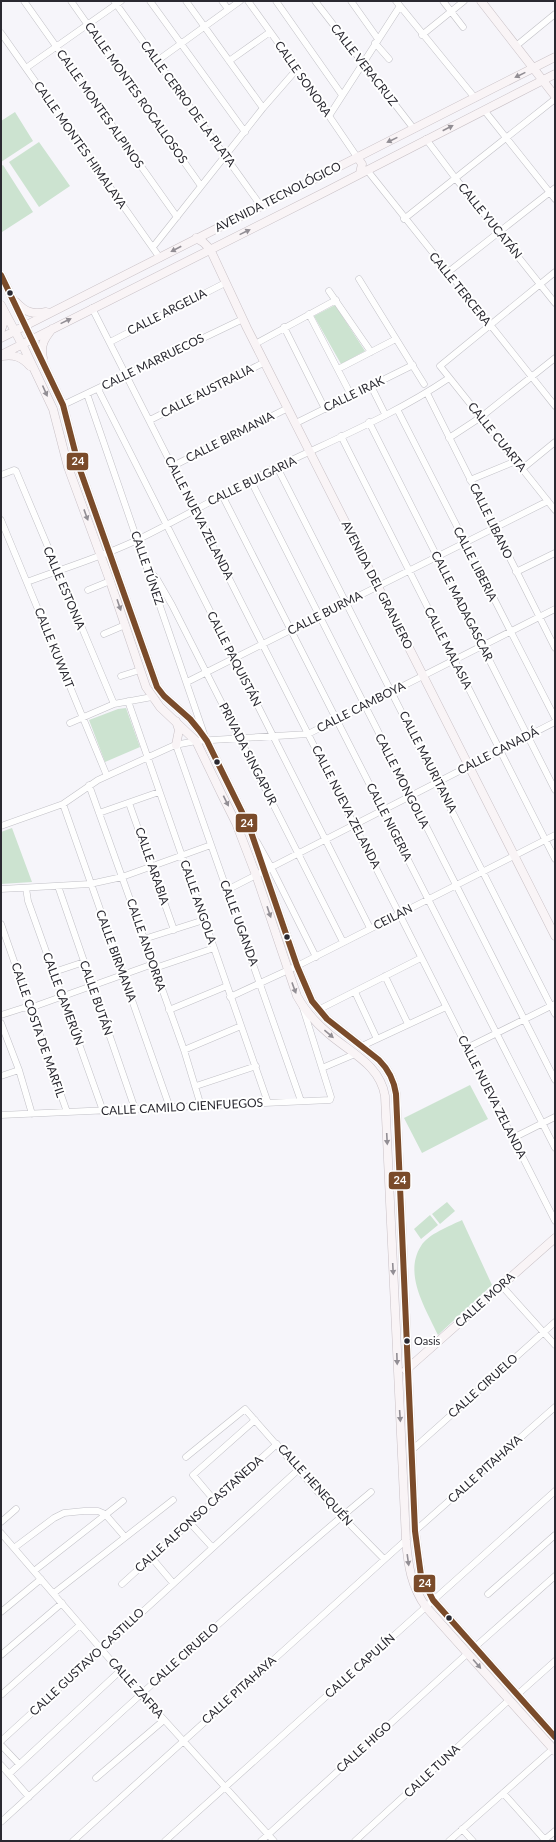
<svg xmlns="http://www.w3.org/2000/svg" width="556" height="1842" viewBox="0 0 556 1842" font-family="Lato,sans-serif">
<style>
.green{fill:#cce3d0}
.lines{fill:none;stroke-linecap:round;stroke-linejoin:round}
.minor-casing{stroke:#c1c0c6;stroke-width:7}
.major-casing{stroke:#c9c1c6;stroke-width:9}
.minor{stroke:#fefefe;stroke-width:6}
.major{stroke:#f9f4f6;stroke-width:8}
.bus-1-casing{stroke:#fff;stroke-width:9}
.bus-1{stroke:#7a4b2a;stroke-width:6}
.oneway{fill:#928e94}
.bus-dot{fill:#2a2931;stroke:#fff;stroke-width:1.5}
.labels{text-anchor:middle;stroke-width:4;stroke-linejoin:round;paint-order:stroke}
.bus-label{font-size:11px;fill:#2a2931;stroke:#fff;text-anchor:start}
.street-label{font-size:12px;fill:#2a2931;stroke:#fff}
.line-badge{stroke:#fff;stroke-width:1.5}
.badge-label{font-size:11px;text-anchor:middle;font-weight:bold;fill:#fff}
</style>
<rect width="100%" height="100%" fill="#f6f5fa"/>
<!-- green -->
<path class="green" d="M15 112 33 141 1 162V121Z
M39 142 70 186 39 207 9 162Z
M3 165 33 212 2 232 1 166Z
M335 305 365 351 341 364 314 316Z
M126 708 140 747 105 762 89 720 118 709Z
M12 828 32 882 1 884V832Z
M470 1085 488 1119 422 1153 404 1118Z
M447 1202 455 1211 440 1224 432 1214Z
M430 1215 438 1225 421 1239 414 1229Z
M462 1220 492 1285 438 1335C426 1309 403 1274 421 1246 428 1234 450 1226 462 1220Z"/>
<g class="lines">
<defs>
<path id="minor" d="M24 1 177 217
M71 1 201 186
M114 1 261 206
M150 1 245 132
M186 1 263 108
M222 1 228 9
M248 1 297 69 357 157
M276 1 342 95
M315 1 414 129
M351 1 378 39
M396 1 475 98
M443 1 463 27
M1 33 160 258
M422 35 464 1
M375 43 389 59
M516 46 555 14
M157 61 240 1
M229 61 270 32
M26 68 121 1
M484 110 555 199
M329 116 400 6
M426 139 456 179 555 303
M367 170 555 406
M404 219 555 99
M153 247 263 108 297 69
M555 272 440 366 555 510
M447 273 555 188
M359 279 424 384
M329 291 371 352
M92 308 555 1221
M309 314 351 395
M284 327 325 409
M110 342 225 283
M255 344 336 300
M338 369 396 339
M371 386 385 414
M98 389 370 928
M427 393 555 648
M87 394 204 734
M63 405 243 319
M397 409 555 718
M150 420 265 362
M369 422 555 790
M296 423 413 365
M341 436 555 859
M449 438 481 417 555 358
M173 466 288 408
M277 467 555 1014
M522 469 555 442
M1 475 14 470 16 471 114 704
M470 480 516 461
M251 481 555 1080
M222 495 555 1148
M1 520 107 776
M148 569 157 579 172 605 343 942
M516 572 555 553
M27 582C64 568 102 557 137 540 184 517 230 490 277 467 335 439 396 414 449 378
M88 590 110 581
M104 634 125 625
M121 676 140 670
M187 682 548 501
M128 701 268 1103
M70 723 114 704 152 697
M176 745 301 1101
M89 785 184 1050 201 1106
M129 803 174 930
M63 804 170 1108
M99 813 159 792
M1 826 63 804 98 780 175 745 196 741 308 734 555 609
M257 842 271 867 316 957
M58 886 135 1109
M26 888 28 901 103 1111
M1 889 90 884 122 877 211 845
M227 890 555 722
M1 924 67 1112
M144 939 204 920
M155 968 214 948
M54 972 84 962
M385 976 408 1024
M355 992 377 1039
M230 997 297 966 555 835
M169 1010 227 986
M318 1010 421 958
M1 1015 23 1008H30L153 964
M1 1023 19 1070 32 1114
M362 1046 446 1007
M467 1048 555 1004
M184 1050 241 1026
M322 1068 355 1054
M1 1076 19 1070
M196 1086 256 1066
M1 1115 330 1100 331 1097 303 1008
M513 1138 555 1117
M501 1285 555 1345
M412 1450 555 1322
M186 1457 245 1409 317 1491 384 1559
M214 1500 193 1475 255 1420
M1 1522 16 1509
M190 1523 212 1547
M415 1531 555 1407
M1 1533 120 1671 274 1841
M14 1548 54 1518 64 1513 84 1511H98L105 1514 125 1537
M151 1557 173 1583
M34 1571 123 1501
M122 1584 277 1444
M54 1593 173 1500
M488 1594 555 1535
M1 1612 41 1579
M475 1647 555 1576
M1 1655 62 1603
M1 1695 80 1625
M517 1695 555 1661
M1 1741 299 1469
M1 1745 19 1764
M1 1765 29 1797
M9 1774 120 1671
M96 1778 164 1720
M503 1793 546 1841
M1 1822C123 1711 244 1598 371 1492
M462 1829 473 1841
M73 1841 406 1540
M165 1841 555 1491
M261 1841 468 1653
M355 1841 509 1700
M449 1841 555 1747
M543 1841 555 1831"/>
<path id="major" d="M481 1 555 96
M357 157 362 164 360 173
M196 238 203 242 210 249 247 328 555 936
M1 275 63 405 79 467 157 687 164 696 190 719 199 730 207 741 241 810 251 832 297 966 312 1001 327 1019 379 1060C389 1070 394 1080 396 1094L415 1531 421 1576 433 1600 555 1737
M16 302C25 312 33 315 46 312
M1 305 25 350 53 409 68 467 110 581 146 687 160 707 196 741 222 795 236 823 256 875 297 996C305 1011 316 1023 329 1034 351 1053 380 1065 385 1096L406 1540C408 1565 411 1586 426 1607L555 1751
M1 316 3 324 1 330
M1 338 555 57
M1 355 327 191 555 74
M2 356C14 354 22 357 30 366
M43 358C40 346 44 339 52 329
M176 721 179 730 176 745
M406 1370 555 1238"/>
</defs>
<!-- minor casing -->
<use href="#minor" class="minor-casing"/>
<!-- major casing -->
<use href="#major" class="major-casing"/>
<!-- minor -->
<use href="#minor" class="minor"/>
<!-- major -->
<use href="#major" class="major"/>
<defs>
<path id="bus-1" d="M1 275 63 405 79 467 157 687 164 696 190 719 199 730 207 741 241 810 251 832 297 966 312 1001 327 1019 379 1060C389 1070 394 1080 396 1094L415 1531 421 1576 433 1600 555 1737"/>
</defs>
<!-- bus-1 casing -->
<use href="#bus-1" class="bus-1-casing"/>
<!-- bus-1 -->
<use href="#bus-1" class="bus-1"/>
</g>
<!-- one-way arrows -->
<defs><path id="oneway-solid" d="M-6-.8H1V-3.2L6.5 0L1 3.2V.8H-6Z"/></defs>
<g class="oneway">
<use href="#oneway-solid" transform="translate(520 75) rotate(154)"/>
<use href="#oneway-solid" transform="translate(448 128) rotate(-27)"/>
<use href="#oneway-solid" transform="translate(392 140) rotate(154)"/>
<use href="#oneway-solid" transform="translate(245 232) rotate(-26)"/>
<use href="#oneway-solid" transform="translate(176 249) rotate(152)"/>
<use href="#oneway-solid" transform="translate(66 321) rotate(-26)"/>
<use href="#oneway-solid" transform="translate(45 391) rotate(66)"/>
<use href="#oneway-solid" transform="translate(86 515) rotate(70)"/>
<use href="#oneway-solid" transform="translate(119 605) rotate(71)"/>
<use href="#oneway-solid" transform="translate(226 801) rotate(64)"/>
<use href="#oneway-solid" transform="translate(269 912) rotate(71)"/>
<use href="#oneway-solid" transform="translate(294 988) rotate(70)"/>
<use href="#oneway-solid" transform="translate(329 1034) rotate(40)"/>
<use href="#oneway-solid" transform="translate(387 1139) rotate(87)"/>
<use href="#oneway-solid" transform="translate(393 1269) rotate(87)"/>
<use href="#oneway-solid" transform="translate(397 1359) rotate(88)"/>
<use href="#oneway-solid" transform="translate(400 1416) rotate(86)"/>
<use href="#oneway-solid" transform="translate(408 1560) rotate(82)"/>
<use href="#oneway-solid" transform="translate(477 1664) rotate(49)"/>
</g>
<!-- markers -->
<g class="bus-dot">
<circle cx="10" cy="293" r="3.5"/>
<circle cx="217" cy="762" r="3.5"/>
<circle cx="287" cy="937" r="3.5"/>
<circle cx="407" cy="1341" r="3.5"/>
<circle cx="449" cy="1618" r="3.5"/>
</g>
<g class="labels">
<!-- bus labels -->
<g class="bus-label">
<text x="414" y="1345">Oasis</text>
</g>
<!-- street labels -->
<g class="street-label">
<text transform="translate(364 65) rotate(52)" y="4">CALLE VERACRUZ</text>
<text transform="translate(303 79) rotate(55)" y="4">CALLE SONORA</text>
<text transform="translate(136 93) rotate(55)" y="4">CALLE MONTES ROCALLOSOS</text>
<text transform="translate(188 104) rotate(54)" y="4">CALLE CERRO DE LA PLATA</text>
<text transform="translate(100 109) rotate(55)" y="4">CALLE MONTES ALPINOS</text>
<text transform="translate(80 145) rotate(55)" y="4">CALLE MONTES HIMALAYA</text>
<text transform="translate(278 197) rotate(-27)" y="4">AVENIDA TECNOLÓGICO</text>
<text transform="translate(490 221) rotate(51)" y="4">CALLE YUCATÁN</text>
<text transform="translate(460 289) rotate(51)" y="4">CALLE TERCERA</text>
<text transform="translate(167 312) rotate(-27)" y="4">CALLE ARGELIA</text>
<text transform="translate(153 362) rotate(-26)" y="4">CALLE MARRUECOS</text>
<text transform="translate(207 391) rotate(-27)" y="4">CALLE AUSTRALIA</text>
<text transform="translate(354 394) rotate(-26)" y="4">CALLE IRAK</text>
<text transform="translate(230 437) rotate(-27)" y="4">CALLE BIRMANIA</text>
<text transform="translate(497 437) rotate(51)" y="4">CALLE CUARTA</text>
<text transform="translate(252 481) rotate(-26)" y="4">CALLE BULGARIA</text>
<text transform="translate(199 518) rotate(63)" y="4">CALLE NUEVA ZELANDA</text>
<text transform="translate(491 521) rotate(64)" y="4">CALLE LIBANO</text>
<text transform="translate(475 564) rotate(63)" y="4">CALLE LIBERIA</text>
<text transform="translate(147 568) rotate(71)" y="4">CALLE TÚNEZ</text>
<text transform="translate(377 585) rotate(63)" y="4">AVENIDA DEL GRANJERO</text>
<text transform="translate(64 588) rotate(67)" y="4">CALLE ESTONIA</text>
<text transform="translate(462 606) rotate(63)" y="4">CALLE MADAGASCAR</text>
<text transform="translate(325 613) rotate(-27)" y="4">CALLE BURMA</text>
<text transform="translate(54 648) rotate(68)" y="4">CALLE KUWAIT</text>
<text transform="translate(448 648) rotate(63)" y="4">CALLE MALASIA</text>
<text transform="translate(234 659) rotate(63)" y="4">CALLE PAQUISTÁN</text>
<text transform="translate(361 707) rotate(-27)" y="4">CALLE CAMBOYA</text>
<text transform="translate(498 751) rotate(-27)" y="4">CALLE CANADÁ</text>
<text transform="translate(248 754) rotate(63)" y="4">PRIVADA SINGAPUR</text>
<text transform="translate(428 762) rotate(63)" y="4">CALLE MAURITANIA</text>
<text transform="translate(402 781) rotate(63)" y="4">CALLE MONGOLIA</text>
<text transform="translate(346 807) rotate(63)" y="4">CALLE NUEVA ZELANDA</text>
<text transform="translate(389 822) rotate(63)" y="4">CALLE NIGERIA</text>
<text transform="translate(152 866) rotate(71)" y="4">CALLE ARABIA</text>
<text transform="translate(198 902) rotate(71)" y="4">CALLE ANGOLA</text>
<text transform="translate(393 917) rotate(-27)" y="4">CEILAN</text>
<text transform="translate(239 923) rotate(70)" y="4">CALLE UGANDA</text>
<text transform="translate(146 945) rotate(71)" y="4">CALLE ANDORRA</text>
<text transform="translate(116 956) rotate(70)" y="4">CALLE BIRMANIA</text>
<text transform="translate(96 998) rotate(71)" y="4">CALLE BUTÁN</text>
<text transform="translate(63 999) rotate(70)" y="4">CALLE CAMERÚN</text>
<text transform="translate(38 1030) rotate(71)" y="4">CALLE COSTA DE MARFIL</text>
<text transform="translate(492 1097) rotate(63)" y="4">CALLE NUEVA ZELANDA</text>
<text transform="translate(182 1107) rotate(-3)" y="4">CALLE CAMILO CIENFUEGOS</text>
<text transform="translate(485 1300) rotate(-42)" y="4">CALLE MORA</text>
<text transform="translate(483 1386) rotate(-42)" y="4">CALLE CIRUELO</text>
<text transform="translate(485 1469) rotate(-42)" y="4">CALLE PITAHAYA</text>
<text transform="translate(315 1485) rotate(48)" y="4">CALLE HENEQUÉN</text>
<text transform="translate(199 1514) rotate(-42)" y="4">CALLE ALFONSO CASTAÑEDA</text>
<text transform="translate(184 1655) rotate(-42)" y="4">CALLE CIRUELO</text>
<text transform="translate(87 1662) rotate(-43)" y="4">CALLE GUSTAVO CASTILLO</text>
<text transform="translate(360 1666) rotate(-42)" y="4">CALLE CAPULÍN</text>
<text transform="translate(136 1688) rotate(48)" y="4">CALLE ZAFRA</text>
<text transform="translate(239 1690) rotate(-42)" y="4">CALLE PITAHAYA</text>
<text transform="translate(364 1747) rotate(-42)" y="4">CALLE HIGO</text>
<text transform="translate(432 1771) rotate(-43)" y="4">CALLE TUNA</text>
</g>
</g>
<g class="line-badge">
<rect x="66" y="452" width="23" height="19" rx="4" fill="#7a4b2a"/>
<rect x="235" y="813" width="23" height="20" rx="4" fill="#7a4b2a"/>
<rect x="388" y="1171" width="23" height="19" rx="4" fill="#7a4b2a"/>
<rect x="413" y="1574" width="23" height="19" rx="4" fill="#7a4b2a"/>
</g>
<g class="badge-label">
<text x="78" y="465">24</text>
<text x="247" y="827">24</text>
<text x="400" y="1184">24</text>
<text x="425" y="1587">24</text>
</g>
<!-- border -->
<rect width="556" height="1842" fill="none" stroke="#2a2931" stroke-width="4"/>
</svg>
